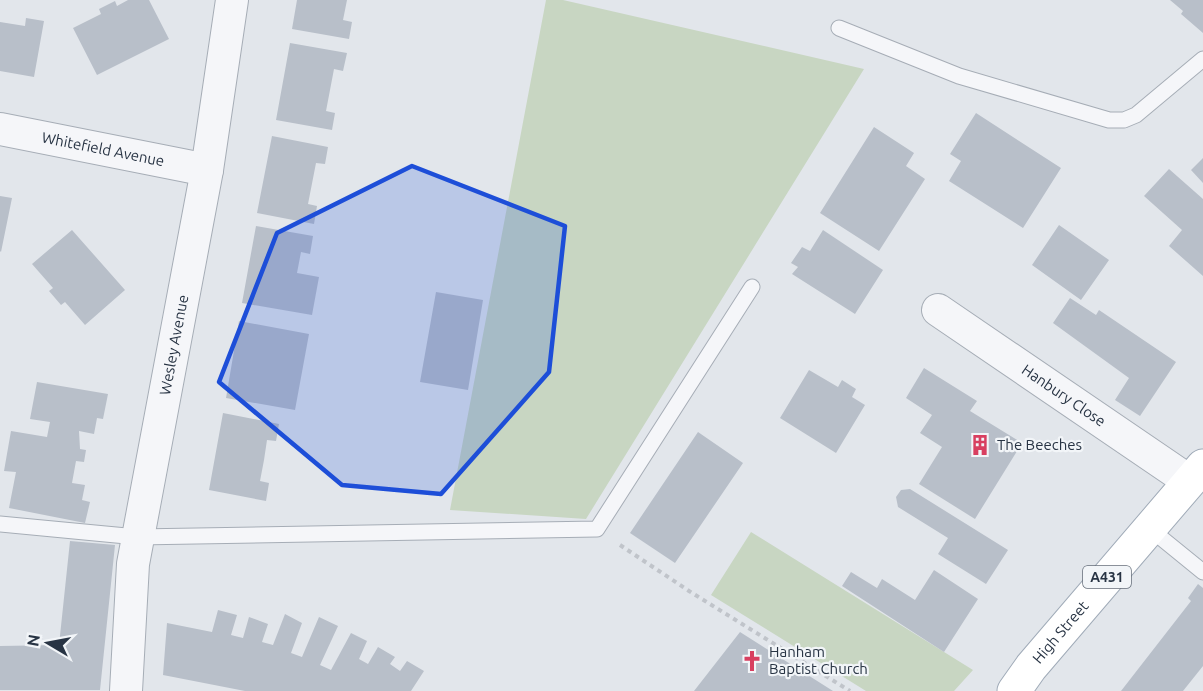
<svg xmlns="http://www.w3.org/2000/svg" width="1203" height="691" viewBox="0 0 1203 691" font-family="Ubuntu,sans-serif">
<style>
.green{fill:#c8d6c2}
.building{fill:#b8bfc9}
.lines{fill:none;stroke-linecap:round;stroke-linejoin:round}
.lane-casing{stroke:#a6adb6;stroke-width:17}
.street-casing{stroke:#a6adb6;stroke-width:34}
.primary-casing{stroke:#a0abb8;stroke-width:35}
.path{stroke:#c0c4ca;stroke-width:4;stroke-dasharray:4.5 4.5;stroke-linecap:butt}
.lane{stroke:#f5f6f9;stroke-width:15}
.street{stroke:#f5f6f9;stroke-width:32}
.primary{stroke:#fff;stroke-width:33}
.marked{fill:#1d4ed8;fill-opacity:0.2;stroke:#1d4ed8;stroke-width:4.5;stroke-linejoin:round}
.labels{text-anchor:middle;stroke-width:4.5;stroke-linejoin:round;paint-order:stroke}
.shield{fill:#f2f5f8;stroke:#656e7a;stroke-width:1.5}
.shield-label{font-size:14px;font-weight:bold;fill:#283444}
.street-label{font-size:15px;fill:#283444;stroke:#f2f5f8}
.poi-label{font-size:15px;fill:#283444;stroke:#f2f5f8;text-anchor:start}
</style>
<rect width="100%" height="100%" fill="#e2e6eb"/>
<!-- green -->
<path class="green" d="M546 0H563L864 69 586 519 450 510Z
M751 532 973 670 954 691H866L711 595Z"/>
<!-- building -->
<path class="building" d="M128 0H149L169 39 97 75 73 28 101 14 99 9 115 1 117 6Z
M297 0H347L343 20 352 22 349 39 292 29Z
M1170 0H1203V33L1181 14 1183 11Z
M26 18 44 21 34 77 0 71V22L25 26Z
M290 43 347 53 343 71 334 69 326 111 335 113 332 130 276 120Z
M976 113 1061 168 1023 228 949 181 961 161 950 154Z
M874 127 914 153 906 166 925 179 879 251 820 213Z
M272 136 328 147 325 164 316 163 308 204 317 206 314 224 257 213Z
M1203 158V183L1191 170Z
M1169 169 1203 199V276L1169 246 1182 230 1144 196Z
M0 196 12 198 1 252 0 251Z
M1059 225 1109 260 1081 300 1032 265Z
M256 226 313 236 310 254 301 252 297 273 319 277 312 315 242 303Z
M72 230 125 290 85 325 65 302 61 305 49 291 53 288 32 264Z
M823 230 883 270 855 314 792 274 798 267 791 263 802 247 810 251Z
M436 292 483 300 468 390 420 382Z
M1070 298 1096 315 1099 310 1176 362 1140 416 1115 400 1129 378 1053 323Z
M239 321 309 334 295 410 226 398Z
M924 368 977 401 970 411 1022 443 975 519 919 484 942 447 920 433 932 415 906 398Z
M809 370 838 387 842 380 856 389 852 397 865 405 836 453 780 418Z
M37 382 108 394 103 419 97 418 94 434 79 431 80 449 86 450 84 462 76 461 72 483 85 485 82 500 90 502 85 523 9 508 16 472 4 471 11 431 47 437 50 422 30 419Z
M223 413 279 424 276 441 267 440 264 460 260 481 269 483 266 501 209 490Z
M698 432 743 463 675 563 630 533Z
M910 489 1008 550 986 584 938 554 948 538 898 507 896 497 901 490Z
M70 541 115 545 100 690H0V646L59 645Z
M934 570 978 599 944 652 842 586 851 572 877 588 882 579 915 600Z
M1198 584 1203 588V666L1183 691H1121L1191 601 1188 598Z
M218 610 237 615 231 635 243 638 249 617 268 624 262 642 273 645 285 614 302 623 291 653 302 657 319 617 338 626 320 665 331 670 351 633 367 641 359 659 368 664 378 647 395 657 390 664 400 671 407 661 424 671 411 691H245L163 675 167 623 212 632Z
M740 632 833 691H694Z"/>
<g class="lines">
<defs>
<path id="lane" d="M839 28 959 76 1109 120H1124L1136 115 1203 59
M0 524 137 537 597 529 752 287
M1149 528 1203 572"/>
<g id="street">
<path id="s1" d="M0 129 207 170"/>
<path id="s2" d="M938 310 1189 481"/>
<path id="s3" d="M126 691 133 564 207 170 232 0"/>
</g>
<g id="primary">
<path id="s4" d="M1014 691 1031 667 1203 466"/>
</g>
</defs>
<!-- lane casing -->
<use href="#lane" class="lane-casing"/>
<!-- street casing -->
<use href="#street" class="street-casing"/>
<!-- primary casing -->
<use href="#primary" class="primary-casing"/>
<!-- path -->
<path class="path" d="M620 545 689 591 850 691"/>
<!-- lane -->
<use href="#lane" class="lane"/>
<!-- street -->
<use href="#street" class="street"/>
<!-- primary -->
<use href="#primary" class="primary"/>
</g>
<!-- marked area -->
<path class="marked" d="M412 166 565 226 549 372 441 494 342 485 219 382 277 233Z"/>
<!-- icons -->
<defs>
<symbol id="building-bare" viewBox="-9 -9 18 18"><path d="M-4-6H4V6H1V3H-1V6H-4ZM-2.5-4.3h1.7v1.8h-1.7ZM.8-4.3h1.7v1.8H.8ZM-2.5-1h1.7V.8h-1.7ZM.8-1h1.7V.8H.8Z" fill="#d83f60" stroke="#f2f5f8" stroke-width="2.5" paint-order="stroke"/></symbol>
<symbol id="church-bare" viewBox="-9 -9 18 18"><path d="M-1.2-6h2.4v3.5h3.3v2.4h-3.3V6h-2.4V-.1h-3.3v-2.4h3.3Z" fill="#d83f60" stroke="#f2f5f8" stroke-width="2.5" paint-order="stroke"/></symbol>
</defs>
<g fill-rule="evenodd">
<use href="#building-bare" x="965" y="430" width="30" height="30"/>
<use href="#church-bare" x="737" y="646" width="30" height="30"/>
</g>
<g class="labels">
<!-- shield labels -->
<rect class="shield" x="1083" y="566" width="48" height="22" rx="4.5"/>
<g class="shield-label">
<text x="1107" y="582">A431</text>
</g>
<!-- street labels -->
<g class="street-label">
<text dy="5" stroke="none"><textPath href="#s1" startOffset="105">Whitefield Avenue</textPath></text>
<text dy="5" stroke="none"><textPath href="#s3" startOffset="350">Wesley Avenue</textPath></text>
<text dy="5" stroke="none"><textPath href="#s2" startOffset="152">Hanbury Close</textPath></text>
<text dy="5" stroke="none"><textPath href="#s4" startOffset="75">High Street</textPath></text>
</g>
<!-- poi labels -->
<g class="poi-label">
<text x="997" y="450">The Beeches</text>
<text x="769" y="657">Hanham<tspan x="769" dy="17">Baptist Church</tspan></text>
</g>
</g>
<!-- north arrow -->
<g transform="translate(48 643) rotate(280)" stroke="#f2f5f8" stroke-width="4.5" paint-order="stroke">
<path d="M0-4.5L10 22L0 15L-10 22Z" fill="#283444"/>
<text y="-9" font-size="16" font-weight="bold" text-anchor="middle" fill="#283444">N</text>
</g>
</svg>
